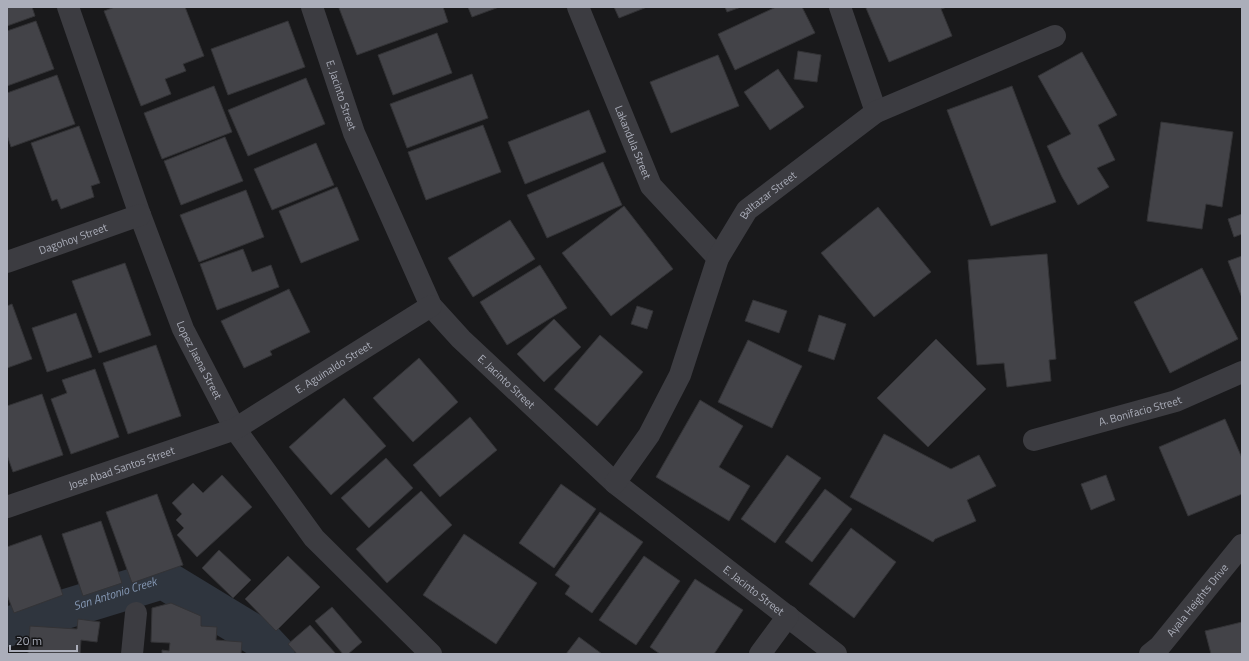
<svg xmlns="http://www.w3.org/2000/svg" width="1249" height="661" viewBox="0 0 1249 661" font-family="'Titillium Web',sans-serif">
<style>
.lines{fill:none;stroke-linecap:round;stroke-linejoin:round}
.river{stroke:#2f353e;stroke-width:40}
.building{fill:#434348;stroke:#333336}
.minor{stroke:#3c3c41;stroke-width:22}
.labels{text-anchor:middle;stroke-width:3.5;stroke-linejoin:round;paint-order:stroke}
.street-label{font-size:11px;fill:#abaeba;stroke:#141416}
.water-label{font-size:12px;font-style:italic;fill:#8497b3;stroke:#141416}
</style>
<rect width="100%" height="100%" fill="#19191b"/>
<g class="lines">
<!-- river -->
<path class="river" id="s1" d="M7 627 163 579 260 638 275 654"/>
</g>
<!-- building -->
<path class="building" d="M7 7H32L35 16 7 26Z
M115 7H185L204 56 183 64 186 71 165 79 171 94 141 106 104 11Z
M342 7H443L448 22 357 55 339 8Z
M468 7H499L472 17Z
M614 7H647L619 18Z
M725 7H741L727 12Z
M776 7H802L815 33 735 70 718 34Z
M868 7H947L941 9 952 36 889 62 866 8Z
M36 21 54 69 7 86V31Z
M288 21 305 67 228 95 211 49Z
M437 33 452 73 393 95 378 55Z
M798 51 821 55 817 82 794 79Z
M1082 52 1117 115 1098 125 1115 160 1097 168 1109 187 1078 205 1062 177 1047 146 1071 134 1038 76Z
M718 55 739 106 671 133 650 82Z
M778 69 804 107 770 130 744 92Z
M472 74 488 118 407 148 390 104Z
M57 75 75 124 11 147 7 135V93Z
M306 78 325 124 248 156 228 110Z
M214 86 232 132 162 159 144 113Z
M1012 86 1056 202 991 226 947 110Z
M589 110 606 152 525 184 508 142Z
M1161 122 1233 132 1222 207 1206 204 1202 229 1147 221Z
M483 125 501 172 426 200 408 152Z
M79 126 100 183 91 186 94 197 61 209 57 199 52 201 31 143Z
M225 137 243 181 181 205 164 161Z
M316 143 334 185 272 210 254 169Z
M603 162 622 205 547 238 527 195Z
M337 187 359 240 301 263 279 211Z
M246 190 264 237 199 262 180 215Z
M624 206 673 269 611 316 562 253Z
M878 207 931 272 874 317 821 253Z
M1242 214V234L1234 237 1228 219Z
M510 220 535 259 473 297 448 258Z
M243 249 252 272 271 265 279 287 217 310 200 264Z
M1047 254 1056 359 1049 360 1051 381 1007 387 1004 363 977 365 968 260Z
M1242 256V298L1228 261Z
M125 263 151 335 99 353 72 281Z
M540 265 567 308 507 345 480 302Z
M1202 268 1238 339 1170 373 1134 302Z
M289 289 310 332 270 351 272 355 244 368 221 321Z
M753 300 787 311 779 333 745 321Z
M12 304 32 359 7 368V306Z
M637 306 653 311 647 329 631 324Z
M76 313 92 357 47 372 32 328Z
M819 315 846 324 834 360 808 351Z
M554 319 581 347 544 382 517 354Z
M600 335 643 372 597 426 554 389Z
M936 339 986 389 928 447 877 398Z
M748 340 802 366 772 428 718 402Z
M156 345 181 416 128 434 103 363Z
M419 358 458 402 413 442 373 398Z
M95 369 119 437 71 454 51 399 67 393 62 380Z
M42 394 63 455 13 472 7 455V406Z
M344 398 386 446 331 495 289 447Z
M700 400 743 426 719 467 750 486 729 521 656 477Z
M470 417 497 450 440 497 413 465Z
M1225 419 1242 458V494L1188 516 1159 447Z
M884 434 951 469 979 455 996 486 967 500 976 521 935 539 933 542 850 497Z
M787 455 821 478 775 543 741 519Z
M386 458 413 488 369 528 341 498Z
M222 475 252 507 197 557 177 535 184 528 176 520 182 514 172 503 193 483 203 493Z
M1106 475 1115 500 1091 510 1081 484Z
M561 484 596 509 554 568 519 543Z
M825 489 852 509 812 562 785 542Z
M421 491 452 525 387 583 356 549Z
M157 494 183 565 132 583 106 512Z
M600 512 643 542 592 613 565 594 570 586 555 575Z
M101 521 122 583 83 596 62 534Z
M851 528 896 562 854 618 809 584Z
M464 534 537 583 496 644 423 595Z
M41 535 63 595 14 613 7 595V547Z
M219 550 251 580 233 598 202 568Z
M288 556 320 587 276 631 245 599Z
M644 556 680 581 636 645 599 620Z
M695 579 743 610 714 654H660L650 647Z
M171 603 201 616V626L217 627 216 640 242 642 241 654H162V650L169 651 170 643 151 642 152 608Z
M332 607 362 642 348 654H343L315 621Z
M78 619 100 622 97 642 81 640 80 654H28L30 626 77 629Z
M1242 622V654H1211L1205 631Z
M310 625 336 654H297L288 644Z
M579 637 602 654H566Z"/>
<g class="lines">
<!-- minor -->
<g class="minor">
<path id="s2" d="M68 7 140 215 183 329 235 429 314 538 431 654"/>
<path id="s3" d="M312 7 354 133 431 306 461 339 615 483 836 654"/>
<path id="s4" d="M578 7 651 186 718 258"/>
<path d="M840 7 876 112"/>
<path id="s5" d="M7 262 140 215"/>
<path id="s6" d="M1034 440 1176 401 1242 372"/>
<path id="s7" d="M615 483 649 435 680 375 718 258 747 210 876 112 1055 36"/>
<path id="s8" d="M7 507 235 429 431 306"/>
<path d="M132 654 136 613"/>
<path d="M760 654 788 616"/>
<path id="s9" d="M1150 654 1160 646 1242 545"/>
</g>
</g>
<g class="labels">
<!-- street labels -->
<g class="street-label">
<text dy="4" stroke="none"><textPath href="#s3" startOffset="93">E. Jacinto Street</textPath></text>
<text dy="4" stroke="none"><textPath href="#s4" startOffset="146">Lakandula Street</textPath></text>
<text dy="4" stroke="none"><textPath href="#s7" startOffset="331">Baltazar Street</textPath></text>
<text dy="4" stroke="none"><textPath href="#s5" startOffset="70">Dagohoy Street</textPath></text>
<text dy="4" stroke="none"><textPath href="#s2" startOffset="377">Lopez Jaena Street</textPath></text>
<text dy="4" stroke="none"><textPath href="#s8" startOffset="357">E. Aguinaldo Street</textPath></text>
<text dy="4" stroke="none"><textPath href="#s3" startOffset="429">E. Jacinto Street</textPath></text>
<text dy="4" stroke="none"><textPath href="#s6" startOffset="110">A. Bonifacio Street</textPath></text>
<text dy="4" stroke="none"><textPath href="#s8" startOffset="121">Jose Abad Santos Street</textPath></text>
<text dy="4" stroke="none"><textPath href="#s3" startOffset="753">E. Jacinto Street</textPath></text>
<text dy="4" stroke="none"><textPath href="#s9" startOffset="72">Ayala Heights Drive</textPath></text>
</g>
<!-- water labels -->
<g class="water-label">
<text dy="4" stroke="none"><textPath href="#s1" startOffset="113">San Antonio Creek</textPath></text>
</g>
</g>
<!-- border -->
<rect width="1249" height="661" fill="none" stroke="#abaeba" stroke-width="16"/>
<!-- scale -->
<path d="M10 645v6h67v-6" fill="none" stroke="#abaeba" stroke-width="2"/>
<text x="16" y="645" font-size="12" fill="#abaeba" stroke="#141416" stroke-width="3" paint-order="stroke">20 m</text>
</svg>
